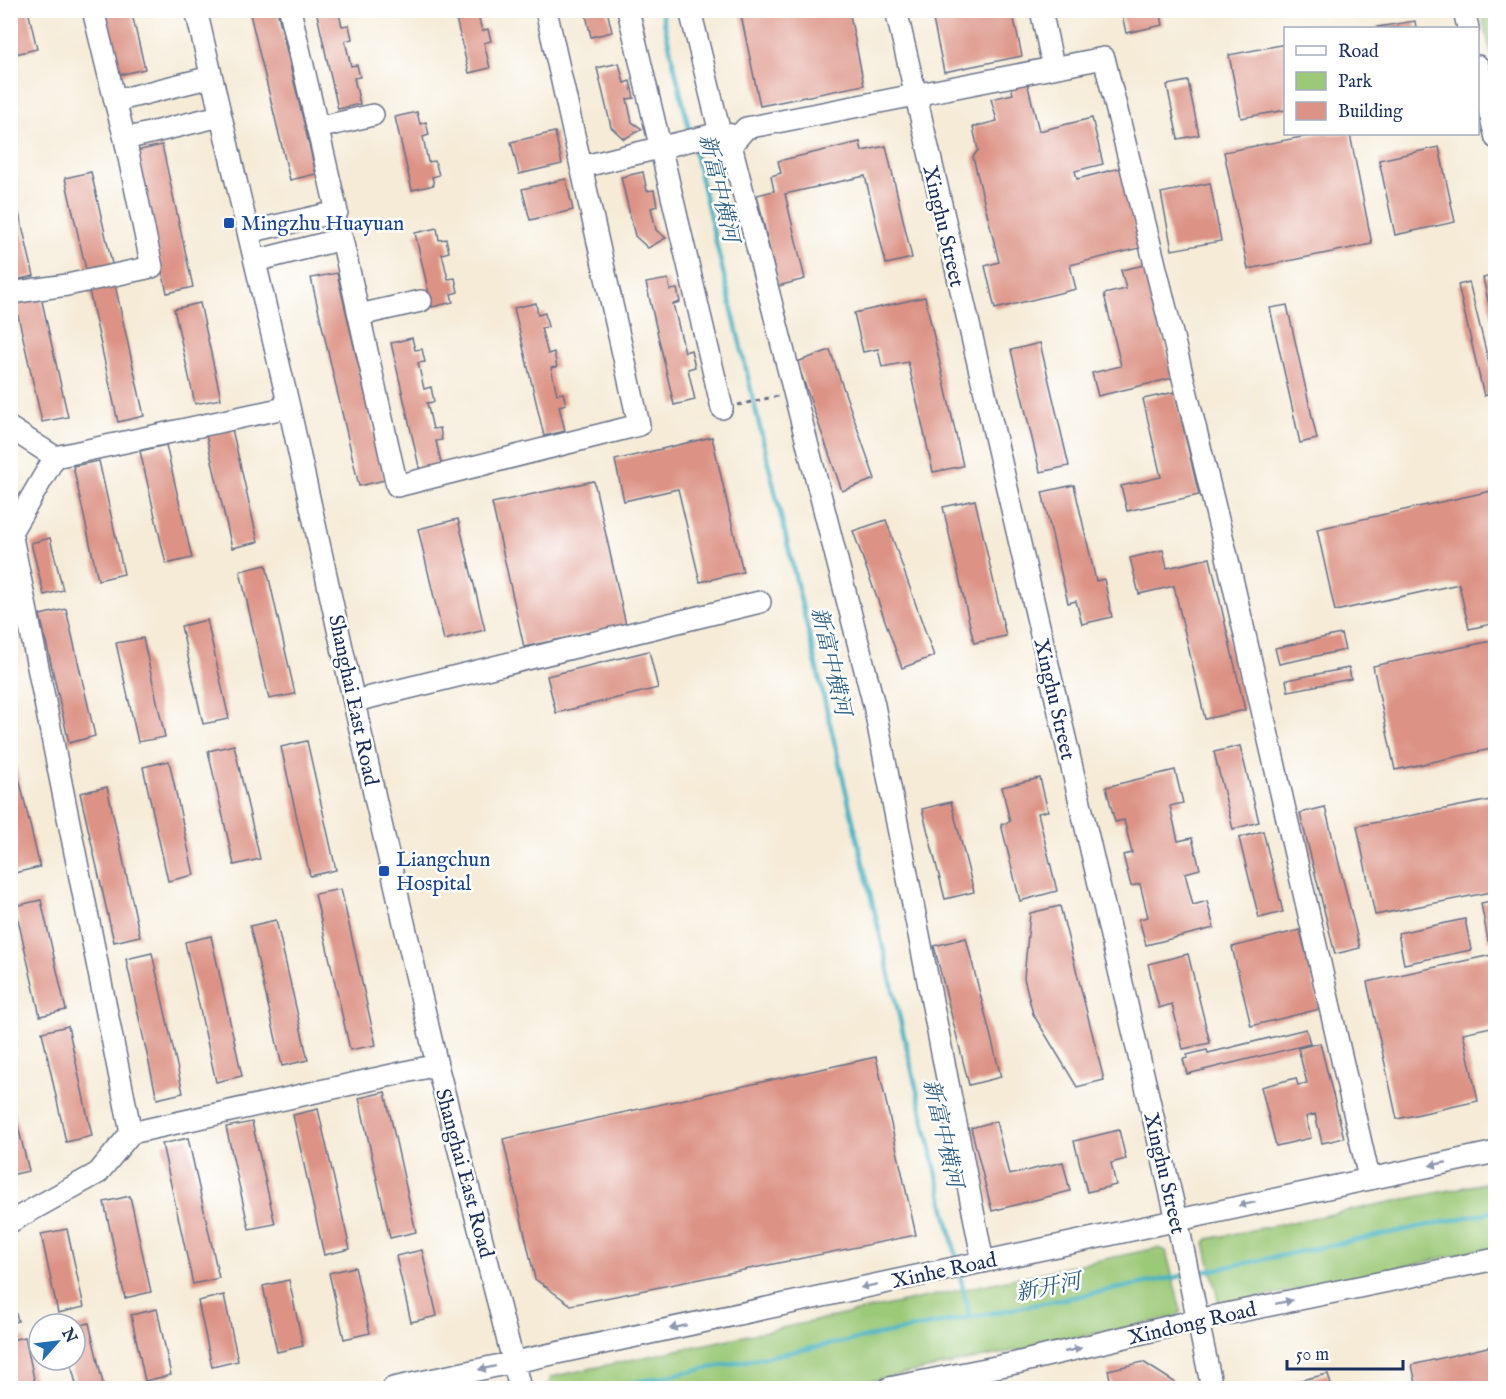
<svg xmlns="http://www.w3.org/2000/svg" width="1506" height="1399" viewBox="0 0 1506 1399" font-family="'IM FELL English','Noto Serif SC',serif">
<style>
.green{fill:#9cc978;stroke:#5c7c6b;stroke-width:1.5}
.lines{fill:none;stroke-linecap:round;stroke-linejoin:round}
.stream{stroke:#46b3c3;stroke-width:4.5}
.building{fill:#dc9284}
.minor-casing{stroke:#677188;stroke-width:24}
.path{stroke:#677188;stroke-width:3;stroke-dasharray:4.5 4.5;stroke-linecap:butt}
.minor{stroke:#fff;stroke-width:21}
.oneway{fill:#8d97ae}
.transit-dot{fill:#1a4fb4;stroke:#fff;stroke-width:2}
.labels{text-anchor:middle;stroke-width:5;stroke-linejoin:round;paint-order:stroke}
.transit-label{font-size:21px;fill:#164399;stroke:#fff;text-anchor:start}
.street-label{font-size:21px;fill:#1b2f5e;stroke:#fff}
.water-label{font-size:22px;font-style:italic;fill:#2a5d81;stroke:#fff}
</style>
<rect width="100%" height="100%" fill="#fff"/>
<filter id="ink" filterUnits="userSpaceOnUse"><feTurbulence type="fractalNoise" baseFrequency=".0167" numOctaves="2"/><feDisplacementMap in="SourceGraphic" scale="12" xChannelSelector="R" yChannelSelector="G"/><feConvolveMatrix kernelMatrix="1 2 1 2 8 2 1 2 1" color-interpolation-filters="sRGB"/></filter>
<filter id="wash" filterUnits="userSpaceOnUse"><feTurbulence type="fractalNoise" baseFrequency=".008" numOctaves="4" result="noise"/><feDisplacementMap in="SourceGraphic" scale="24" xChannelSelector="R" yChannelSelector="G"/><feGaussianBlur stdDeviation="1.35" result="paint"/><feColorMatrix in="noise" values="0 0 0 0 0 0 0 0 0 0 0 0 0 0 0 0 0 1.4 0 .05"/><feComposite in="paint" operator="in"/></filter>
<g filter="url(#wash)">
<rect width="100%" height="100%" fill="#f5ebd7"/>
<!-- green -->
<path class="green" d="M1481 11H1495V71Z
M1495 1181V1247L1222 1306 1219 1303 1205 1243 1208 1239Z
M1157 1248 1166 1251 1181 1311 1177 1317 836 1388 548 1386 551 1377Z"/>
<g class="lines">
<!-- stream -->
<path class="stream" d="M661 10 690 133
M693 145 957 1260
M959 1271 970 1318
M1193 1274 1496 1211
M606 1388 1182 1276"/>
</g>
<g id="blocks">
<!-- building -->
<path class="building" d="M10 10H28L37 49 11 55Z
M104 10H131L145 69 119 75Z
M249 10H277L316 174 290 180Z
M316 10H338L342 26 349 25 352 39 345 41 351 66 357 65 360 77 354 78 360 104 338 109Z
M454 10H477L482 31 488 29 491 41 484 43 490 68 469 73Z
M585 10H607L612 32 591 37Z
M764 10H849L864 85 760 106 741 15Z
M931 10H1012L1022 56 944 72Z
M1121 10H1160L1163 25 1126 33Z
M1415 21 1416 28H1378L1377 27Z
M1286 44V110L1241 118 1229 55Z
M619 63 624 83 630 81 634 98 627 99 632 122 642 129 624 139 611 127 597 68Z
M1188 81 1199 135 1178 139 1167 85Z
M1027 82 1039 131 1092 118 1103 164 1075 171 1077 179 1120 168 1140 248 1070 265 1076 289 995 309 985 266 999 262 973 157 978 150 973 127 997 121 991 99 1013 94 1011 86Z
M417 112 420 124 426 122 429 135 423 137 428 162 435 161 439 175 432 177 434 185 412 190 395 117Z
M555 132 562 164 519 174 511 142Z
M1317 134H1350L1372 244 1248 269 1224 152Z
M860 142 862 151 886 146 912 258 886 264 865 176 785 194 805 279 778 286 757 195 774 191 771 176 781 173 778 161Z
M162 145 193 287 167 293 136 151Z
M1439 147 1455 222 1395 235 1379 160Z
M91 172 113 268 87 274 65 178Z
M643 172 647 191 654 190 657 206 651 208 656 230 666 238 648 248 635 236 621 177Z
M10 176 34 276 10 281Z
M566 179 573 210 530 220 522 189Z
M1210 183 1221 241 1172 250 1161 193Z
M437 228 439 240 446 239 449 252 442 254 448 279 455 278 458 292 451 294 453 302 432 307 415 233Z
M1145 265 1173 378 1098 396 1092 373 1121 366 1104 294 1126 289 1121 270Z
M337 273 385 480 359 486 311 278Z
M1496 275V332H1495L1483 278Z
M668 279 670 290 677 289 680 302 673 304 685 352 691 350 695 367 688 369 695 400 674 405 646 283Z
M1469 282 1496 392 1484 396 1458 285Z
M115 285 144 416 118 422 89 291Z
M41 297 68 417 42 422 15 302Z
M925 297 963 466 933 472 908 362 882 367 878 349 863 352 854 313Z
M200 303 221 399 195 404 174 309Z
M536 303 538 315 545 313 548 327 541 328 548 354 554 352 557 367 551 368 557 394 563 393 566 404 559 406 565 431 544 436 514 308Z
M1287 305 1317 439 1300 443 1270 308Z
M412 338 415 350 422 349 425 362 418 363 424 389 431 387 434 402 427 403 433 429 440 428 442 440 436 441 442 467 420 471 391 343Z
M1040 343 1069 466 1040 472 1011 350Z
M830 350 875 479 842 491 797 362Z
M1175 392 1199 495 1127 511 1121 486 1161 477 1143 399Z
M232 429 258 542 232 548 206 435Z
M712 437 743 572 700 582 678 489 624 501 615 460Z
M166 445 192 558 166 564 140 451Z
M99 461 124 574 98 580 73 466Z
M594 481 626 625 524 647 492 503Z
M1074 485 1096 581 1104 579 1112 617 1082 624 1076 601 1068 603 1042 492Z
M1496 490V623L1469 629 1459 584 1335 611 1317 529Z
M975 500 1006 636 974 643 943 507Z
M458 519 485 630 444 640 418 529Z
M886 520 934 656 902 668 853 531Z
M50 538 63 590 44 595 31 543Z
M1163 550 1167 568 1210 558 1245 710 1205 719 1174 586 1139 594 1130 558Z
M266 565 295 694 269 699 240 571Z
M66 609 95 736 69 743 40 615Z
M207 620 229 719 203 724 181 626Z
M1341 634 1345 650 1279 664 1275 648Z
M143 638 165 737 138 742 116 643Z
M1496 640V748L1395 770 1373 666Z
M649 651 658 688 556 713 547 676Z
M1349 668 1351 679 1288 691 1286 680Z
M10 740 40 867 14 873 10 858Z
M307 741 336 870 310 876 281 747Z
M234 745 260 859 234 865 208 751Z
M1240 746 1259 822 1233 829 1214 752Z
M169 761 194 875 168 881 143 767Z
M1175 770 1183 803 1170 806 1178 841 1192 838 1200 869 1185 873 1193 905 1207 901 1214 928 1146 945 1139 919 1148 917 1140 884 1131 886 1123 855 1132 853 1124 820 1115 822 1106 787Z
M1040 778 1048 811 1038 813 1057 891 1020 901 1001 824 1010 822 1002 787Z
M107 787 140 936 114 942 80 793Z
M1496 799V891L1375 915 1357 826Z
M951 802 974 892 945 899 922 809Z
M1325 807 1360 948 1335 954 1300 813Z
M1263 831 1283 912 1259 918 1239 838Z
M341 889 376 1045 350 1050 315 894Z
M41 900 66 1010 40 1016 15 906Z
M1496 900V940L1488 941 1481 903Z
M1060 906 1104 1080 1077 1087 1033 1014 1024 978 1030 913Z
M1465 919 1471 950 1404 964 1398 933Z
M276 920 308 1060 282 1066 250 926Z
M1300 930 1320 1009 1251 1026 1232 947Z
M211 936 242 1076 216 1082 185 942Z
M966 938 1001 1077 969 1085 934 946Z
M152 953 183 1093 157 1099 126 959Z
M1188 954 1210 1043 1183 1049 1172 1004 1159 1008 1148 964Z
M1496 954V1026L1463 1033 1478 1101 1397 1119 1367 982Z
M68 1026 92 1136 66 1142 42 1032Z
M1306 1029 1310 1044 1187 1074 1183 1059 1188 1058 1187 1055 1207 1050 1208 1053Z
M1320 1043 1344 1138 1322 1143 1315 1114 1306 1117 1311 1138 1276 1146 1261 1087 1296 1078 1298 1085 1307 1083 1298 1048Z
M876 1057 916 1235 571 1305 535 1279 503 1139Z
M385 1092 416 1232 390 1238 359 1098Z
M10 1094 29 1171 10 1175Z
M318 1109 350 1249 324 1255 293 1115Z
M996 1121 1009 1175 1063 1162 1070 1191 992 1211 971 1128Z
M252 1122 275 1224 249 1229 226 1127Z
M1119 1130 1126 1159 1111 1163 1116 1185 1087 1192 1074 1141Z
M188 1138 219 1278 193 1284 162 1144Z
M130 1196 151 1292 125 1298 104 1202Z
M67 1229 84 1307 58 1313 41 1234Z
M422 1250 437 1316 411 1322 396 1256Z
M355 1267 370 1333 344 1339 329 1273Z
M289 1280 303 1346 277 1352 263 1286Z
M10 1292 18 1321 10 1323Z
M224 1295 238 1361 212 1367 198 1301Z
M157 1309 171 1375 145 1381 131 1315Z
M89 1323 104 1388H77L70 1360H75V1327Z
M25 1337 36 1388H10V1340Z
M1496 1345V1388H1417L1412 1365Z
M1143 1362 1176 1383 1177 1388H1112L1108 1370Z
M1328 1374 1332 1388H1274V1386Z"/>
</g>
</g>
<g filter="url(#ink)">
<use href="#blocks" fill-opacity="0" stroke="#677188" stroke-width="1.5"/>
<g class="lines">
<defs>
<path id="minor" d="M93 10 115 101
M196 10 289 407 376 802 437 1065 520 1388
M628 10 722 408
M690 10 720 133
M896 10 1177 1220 1212 1388
M1041 10 1053 66
M1464 10 1468 28
M1478 66 1496 138
M211 77 115 101 125 139 220 116
M317 128 373 115
M581 167 720 133 739 136
M248 232 337 212 290 10
M255 261 342 239 397 486 639 425 546 10
M10 293 67 285 152 267 125 139
M359 315 421 301
M10 428 55 457 289 407
M55 457 11 532 131 1133 437 1065
M355 701 760 602
M10 1222 98 1173 131 1133
M983 1262 874 705 731 145 746 128 1104 58 1226 552 1369 1178
M393 1388 1496 1152
M889 1388 1016 1363 1197 1320 1496 1259"/>
</defs>
<!-- minor casing -->
<use href="#minor" class="minor-casing"/>
<!-- path -->
<path class="path" d="M738 405 778 396"/>
<!-- minor -->
<use href="#minor" class="minor"/>
</g>
<!-- one-way arrows -->
<defs><path id="oneway-solid" d="M-6-.8H1V-3.2L6.5 0L1 3.2V.8H-6Z" transform="scale(1.5)"/></defs>
<g class="oneway">
<use href="#oneway-solid" transform="translate(1438 1164) rotate(169)"/>
<use href="#oneway-solid" transform="translate(1247 1204) rotate(168)"/>
<use href="#oneway-solid" transform="translate(869 1286) rotate(168)"/>
<use href="#oneway-solid" transform="translate(1284 1302) rotate(-12)"/>
<use href="#oneway-solid" transform="translate(678 1327) rotate(168)"/>
<use href="#oneway-solid" transform="translate(1073 1350) rotate(-13)"/>
<use href="#oneway-solid" transform="translate(487 1368) rotate(168)"/>
</g>
</g>
<!-- markers -->
<g class="transit-dot">
<rect x="223" y="217" width="12" height="12" rx="3"/>
<rect x="378" y="865" width="12" height="12" rx="3"/>
</g>
<g class="labels">
<!-- transit labels -->
<g class="transit-label">
<text x="241" y="230">Mingzhu Huayuan</text>
<text x="396" y="866">Liangchun<tspan x="396" dy="24">Hospital</tspan></text>
</g>
<!-- street labels -->
<g class="street-label">
<text transform="translate(944 226) rotate(77)" y="7">Xinghu Street</text>
<text transform="translate(1055 699) rotate(77)" y="7">Xinghu Street</text>
<text transform="translate(354 700) rotate(78)" y="7">Shanghai East Road</text>
<text transform="translate(465 1173) rotate(75)" y="7">Shanghai East Road</text>
<text transform="translate(1165 1173) rotate(77)" y="7">Xinghu Street</text>
<text transform="translate(944 1270) rotate(-12)" y="7">Xinhe Road</text>
<text transform="translate(1192 1323) rotate(-13)" y="7">Xindong Road</text>
</g>
<!-- water labels -->
<g class="water-label">
<text transform="translate(720 188) rotate(77)" y="8">新富中横河</text>
<text transform="translate(832 661) rotate(77)" y="8">新富中横河</text>
<text transform="translate(944 1133) rotate(77)" y="8">新富中横河</text>
<text transform="translate(1048 1286) rotate(-11)" y="8">新开河</text>
</g>
</g>
<!-- margin -->
<rect width="1506" height="1399" fill="none" stroke="#fff" stroke-width="36"/>
<!-- legend -->
<rect x="1284" y="27" width="195" height="108" fill="#ffffff" stroke="#a4acbf" stroke-width="1.5"/>
<rect x="1296" y="46" width="30" height="9" fill="#ffffff" stroke="#a4acbf" stroke-width="1.5"/>
<text x="1338" y="57" font-size="18" fill="#1b2f5e">Road</text>
<rect x="1296" y="72" width="30" height="18" fill="#9cc978" stroke="#a4acbf" stroke-width="1.5"/>
<text x="1338" y="87" font-size="18" fill="#1b2f5e">Park</text>
<rect x="1296" y="102" width="30" height="18" fill="#dc9284" stroke="#a4acbf" stroke-width="1.5"/>
<text x="1338" y="117" font-size="18" fill="#1b2f5e">Building</text>
<!-- north arrow -->
<g transform="translate(57 1342) rotate(62)"><circle r="28" fill="#ffffff" stroke="#a4acbf" stroke-width="1.5"/>
<path d="M0-4.5L10 22L0 15L-10 22Z" fill="#1f6fb2"/>
<text y="-9" font-size="16" font-weight="bold" text-anchor="middle" fill="#1b2f5e">N</text>
</g>
<!-- scale -->
<path d="M1287 1360v9h116v-9" fill="none" stroke="#1b2f5e" stroke-width="3"/>
<text x="1296" y="1360" font-size="18" fill="#1b2f5e" stroke="#ffffff" stroke-width="4.5" paint-order="stroke">50 m</text>
</svg>
